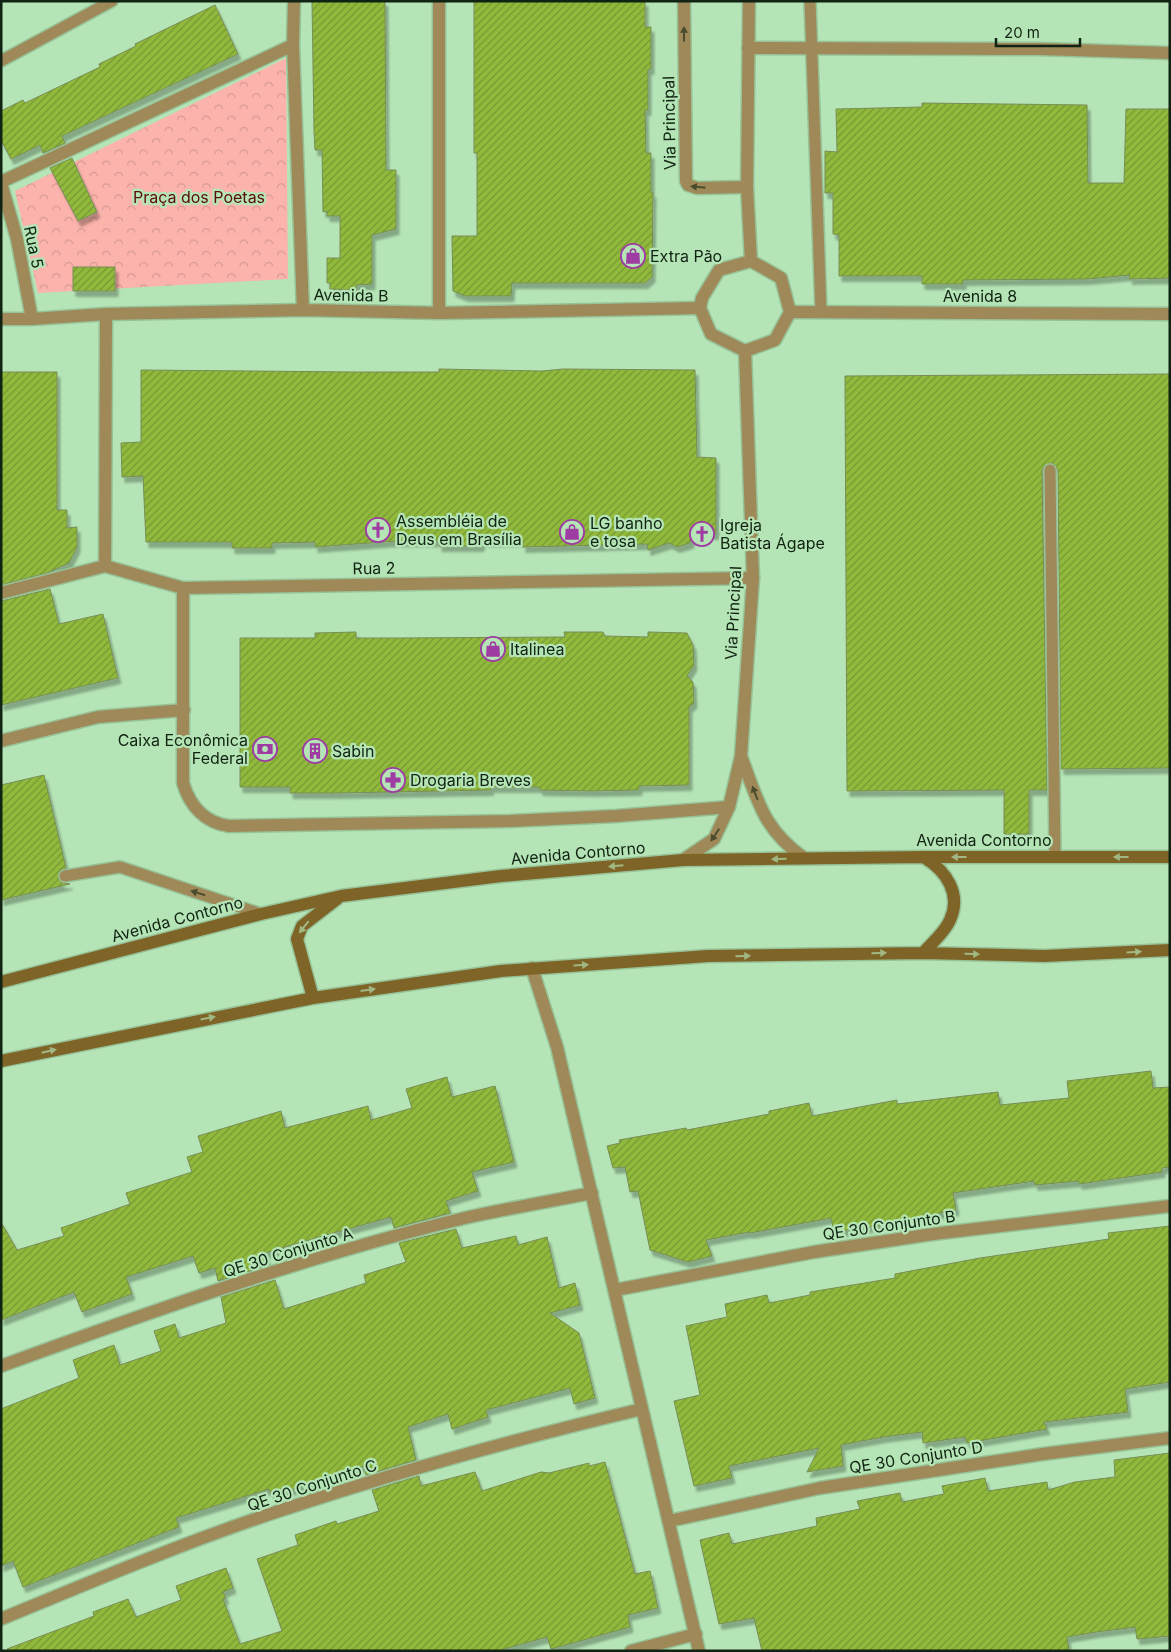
<svg xmlns="http://www.w3.org/2000/svg" width="1171" height="1652" viewBox="0 0 1171 1652" font-family="Inter,sans-serif">
<style>
.park{fill:url(#park-crowns)}
.building{fill:url(#building-hatch);stroke:#788d56;filter:url(#shadow)}
.lines{fill:none;stroke-linecap:round;stroke-linejoin:round}
.service-casing{stroke:#97c298;stroke-width:14}
.minor-casing{stroke:#97c298;stroke-width:15}
.tertiary-casing{stroke:#97c298;stroke-width:15}
.secondary-casing{stroke:#97c298;stroke-width:15}
.service{stroke:#9f8958;stroke-width:11}
.minor{stroke:#9f8958;stroke-width:12}
.tertiary{stroke:#9f8958;stroke-width:12}
.secondary{stroke:#7e6426;stroke-width:12}
.oneway{fill:#4a4c2e}
.oneway2{fill:#a2b884}
.labels{text-anchor:middle;stroke-width:4.5;stroke-linejoin:round;paint-order:stroke}
.street-label{font-size:16px;fill:#112312;stroke:#b5e5b6}
.park-label{font-size:16px;fill:#5c0b0d;stroke:#b5e5b6}
.poi-label{font-size:16px;fill:#112312;stroke:#b5e5b6;text-anchor:start}
</style>
<defs>
<pattern id="park-crowns" width="20" height="18" patternUnits="userSpaceOnUse" patternTransform="scale(1.25)"><rect width="20" height="18" fill="#fbb3ab"/><path d="M2 6a3 3 0 1 1 6 0M12 15a3 3 0 1 1 6 0" fill="none" stroke="#d69a92"/></pattern>
<pattern id="building-hatch" width="6" height="6" patternUnits="userSpaceOnUse" patternTransform="scale(1.25)"><rect width="6" height="6" fill="#91ba3d"/><path d="M-1 1l2-2M0 6l6-6M5 7l2-2" fill="none" stroke="#759732"/></pattern>
<filter id="shadow"><feDropShadow dx="3" dy="5.5" stdDeviation="1" flood-color="#0004"/></filter>
</defs>
<rect width="100%" height="100%" fill="#b5e5b6"/>
<!-- park -->
<path class="park" d="M286 58 288 279 38 293 15 191Z"/>
<!-- building -->
<path class="building" d="M312 1H385L386 170H396V229L372 235V284L356 285V290L330 289V283H327V258H340V216H327V211L323 212 322 150H315L314 131Z
M474 1H645V27H651V69H648V110H645L646 153H651V193L653 192 652 277 645 283H512L511 296H465L453 291 452 236H477V153H474Z
M215 5 238 54 62 136 65 143 43 153 40 145 11 159 1 140V111L23 100 25 103 100 67 99 64 136 46 135 44Z
M922 103 1087 105 1088 183H1124L1126 109H1170V278L1129 279 1130 275 1087 279 963 280V284H922V276H839V235L833 234V193H825V151L837 152 836 109 922 107Z
M72 158 97 212 78 221 50 168Z
M73 267H115V291H73Z
M439 369 542 371 563 369 695 370 697 457 716 458V534L695 533 690 543 677 547 669 543 648 550 647 544 523 547V541H482L481 546H439V541H396L315 547V542L272 543V548H232V542H146L143 476 122 477 121 443 141 442V370L355 372H439Z
M1 372H57V510H67V528L77 527V547L69 563 47 573 1 585Z
M1170 374V768L1061 769 1058 470 1054 464 1049 463 1044 466 1042 470 1047 790H1029V834H1004V790L847 791 845 376Z
M50 589 59 624 103 614 118 678 1 705V601Z
M356 632V638H398L565 637 564 632H603L605 636 648 637V632L687 633 693 645 694 665 687 676 693 682 694 703 689 707V785L639 786V790L590 791 540 790 539 787H490L491 790 339 793H290V787H240V638H315V633Z
M44 775 66 868 60 871 58 878 62 883 70 884 1 900V785Z
M1151 1071 1153 1088 1170 1087V1167L1162 1168V1172L1079 1184V1181L1035 1185 1034 1181 953 1193 956 1210 875 1226 834 1232 831 1218 750 1233 749 1232 706 1240 712 1256 688 1262 650 1250 638 1191 630 1192 625 1167 613 1168 607 1146 620 1143 619 1140 686 1128 687 1130 769 1114V1111L809 1103 812 1116 897 1100V1104L998 1092 1000 1105 1069 1098 1067 1081Z
M447 1077 452 1097 495 1086 514 1162 472 1172 478 1191 446 1201 450 1213 394 1228 391 1217 319 1237 265 1253 269 1265 218 1281 215 1268 199 1273 193 1256 126 1277 132 1294 82 1312 74 1292 1 1320V1222L17 1250 64 1236 61 1228 130 1204 126 1193 192 1172 187 1157 203 1152 198 1136 281 1111 285 1128 368 1106 371 1120 412 1108 406 1089Z
M1170 1226V1382L1125 1389 1128 1412 1044 1422 1047 1429 967 1443 965 1437 923 1443 922 1432 883 1437 841 1445 843 1466 807 1472 819 1448 729 1466 732 1478 694 1486 674 1401 700 1395 686 1326 727 1317 725 1304 767 1295 769 1303 810 1295V1292L895 1278V1274L980 1258 1109 1239 1108 1233Z
M456 1229 462 1248 516 1236 518 1245 547 1237 559 1288 575 1283 580 1305 550 1313 579 1333 595 1398 574 1404 570 1388 486 1410 488 1417 452 1429 448 1414 408 1427 416 1460 366 1475 364 1466 272 1496 269 1489 176 1518 179 1527 23 1587 13 1561 1 1566V1409L79 1378 73 1360 114 1345 120 1365 161 1351 154 1331 175 1324 179 1338 226 1323 221 1297 275 1280 284 1309 366 1283 364 1275 406 1262 399 1243Z
M1170 1453V1636L1137 1639 1135 1627 1096 1632 1067 1637 1069 1651H762L754 1618 719 1624 700 1540 729 1533 732 1544 817 1526 816 1518 860 1509 857 1501 900 1493 902 1502 944 1494 942 1486 985 1478 988 1491 1047 1482 1048 1490 1075 1482 1115 1477 1114 1460Z
M605 1462 635 1574 650 1571 658 1608 628 1615 630 1627 551 1649 547 1637 497 1651H8L7 1649 94 1616 93 1612 128 1599 136 1617 181 1600 176 1586 226 1568 233 1588 223 1592 226 1598 223 1599 240 1644 282 1631 257 1559 298 1545 295 1535 336 1521 337 1524 379 1511 372 1490 419 1476 421 1486 475 1472 482 1491 541 1472 549 1473 589 1463V1466Z"/>
<g class="lines">
<defs>
<path id="service" d="M810 1 821 312
M1 61 112 1
M1050 470 1055 856
M65 876 120 867 261 914"/>
<path id="minor" d="M294 1 293 45 303 310
M439 1V313
M684 1 686 181 688 185 697 188 747 187
M748 48 1040 49 1170 53
M1 182 293 45
M1 183 17 239 32 319
M790 312 1170 314
M1 319H32L106 314 303 310 439 313 700 308
M105 566 106 314
M183 588V783C190 806 205 823 229 826L510 821 616 816 729 807
M1 593 105 566 183 588 753 578
M1 741 98 717 184 710
M532 968 557 1047 699 1651
M615 1290 814 1252 933 1234 1170 1206
M1 1366C155 1310 310 1255 469 1217 510 1208 551 1201 592 1193
M669 1521 820 1488 1043 1454 1170 1438
M1 1619C93 1581 185 1542 279 1511 399 1471 520 1438 642 1409
M631 1651 696 1634"/>
<path id="tertiary" d="M749 1 747 187 751 261
M751 261 781 278 790 312 775 340 745 351 711 334 700 308 702 298 719 270Z
M741 756C758 801 763 829 804 858
M683 860 714 839 729 807 741 756 753 578 745 351"/>
<path id="secondary" d="M923 953C932 943 945 932 950 920 962 894 946 871 925 858
M1 982 261 914 341 896 501 876 683 860 923 857H1170
M313 998 297 939 302 926 337 899
M1 1061 313 998 501 971 708 956 923 953 1044 956 1170 950"/>
</defs>
<!-- service casing -->
<use href="#service" class="service-casing"/>
<!-- minor casing -->
<use href="#minor" class="minor-casing"/>
<!-- tertiary casing -->
<use href="#tertiary" class="tertiary-casing"/>
<!-- secondary casing -->
<use href="#secondary" class="secondary-casing"/>
<!-- service -->
<use href="#service" class="service"/>
<!-- minor -->
<use href="#minor" class="minor"/>
<!-- tertiary -->
<use href="#tertiary" class="tertiary"/>
<!-- secondary -->
<use href="#secondary" class="secondary"/>
</g>
<!-- one-way arrows -->
<defs><path id="oneway-solid" d="M-6-.8H1V-3.2L6.5 0L1 3.2V.8H-6Z" transform="scale(1.25)"/></defs>
<g class="oneway">
<use href="#oneway-solid" transform="translate(684 34) rotate(-90)"/>
<use href="#oneway-solid" transform="translate(698 187) rotate(-174)"/>
<use href="#oneway-solid" transform="translate(755 793) rotate(-111)"/>
<use href="#oneway-solid" transform="translate(715 835) rotate(124)"/>
<use href="#oneway-solid" transform="translate(198 893) rotate(-162)"/>
</g>
<g class="oneway2">
<use href="#oneway-solid" transform="translate(959 857) rotate(180)"/>
<use href="#oneway-solid" transform="translate(1121 857) rotate(-180)"/>
<use href="#oneway-solid" transform="translate(779 859) rotate(179)"/>
<use href="#oneway-solid" transform="translate(616 866) rotate(175)"/>
<use href="#oneway-solid" transform="translate(304 927) rotate(128)"/>
<use href="#oneway-solid" transform="translate(1134 952) rotate(-3)"/>
<use href="#oneway-solid" transform="translate(879 953) rotate(-1)"/>
<use href="#oneway-solid" transform="translate(972 954) rotate(1)"/>
<use href="#oneway-solid" transform="translate(743 956) rotate(-1)"/>
<use href="#oneway-solid" transform="translate(581 965) rotate(-4)"/>
<use href="#oneway-solid" transform="translate(368 990) rotate(-8)"/>
<use href="#oneway-solid" transform="translate(208 1018) rotate(-11)"/>
<use href="#oneway-solid" transform="translate(49 1051) rotate(-13)"/>
</g>
<!-- icons -->
<defs>
<symbol id="shop-ring" viewBox="-11 -11 22 22"><circle r="9.5" fill="#b5e5b6" stroke="#9e3ca3" stroke-width="1.5"/><path d="M-5-2.5h2.3a2.7 3.5 0 0 1 5.4 0H5L5.5 6h-11ZM-1.5-2.5h3a1.5 2.3 0 0 0-3 0Z" fill="#9e3ca3"/></symbol>
<symbol id="church-ring" viewBox="-11 -11 22 22"><circle r="9.5" fill="#b5e5b6" stroke="#9e3ca3" stroke-width="1.5"/><path d="M-1.2-6h2.4v3.5h3.3v2.4h-3.3V6h-2.4V-.1h-3.3v-2.4h3.3Z" fill="#9e3ca3"/></symbol>
<symbol id="bank-ring" viewBox="-11 -11 22 22"><circle r="9.5" fill="#b5e5b6" stroke="#9e3ca3" stroke-width="1.5"/><path d="M-6-4H6V4H-6ZM0-2.3a2.3 2.3 0 1 0 0 4.6a2.3 2.3 0 1 0 0-4.6Z" fill="#9e3ca3"/></symbol>
<symbol id="building-ring" viewBox="-11 -11 22 22"><circle r="9.5" fill="#b5e5b6" stroke="#9e3ca3" stroke-width="1.5"/><path d="M-4-6H4V6H1V3H-1V6H-4ZM-2.5-4.3h1.7v1.8h-1.7ZM.8-4.3h1.7v1.8H.8ZM-2.5-1h1.7V.8h-1.7ZM.8-1h1.7V.8H.8Z" fill="#9e3ca3"/></symbol>
<symbol id="pharmacy-ring" viewBox="-11 -11 22 22"><circle r="9.5" fill="#b5e5b6" stroke="#9e3ca3" stroke-width="1.5"/><path d="M-2-6h4v4h4v4h-4v4h-4v-4h-4v-4h4Z" fill="#9e3ca3"/></symbol>
</defs>
<g fill-rule="evenodd">
<use href="#shop-ring" x="619" y="242" width="28" height="28"/>
<use href="#church-ring" x="364" y="516" width="28" height="28"/>
<use href="#shop-ring" x="558" y="518" width="28" height="28"/>
<use href="#church-ring" x="688" y="520" width="28" height="28"/>
<use href="#shop-ring" x="479" y="635" width="28" height="28"/>
<use href="#bank-ring" x="251" y="735" width="28" height="28"/>
<use href="#building-ring" x="301" y="737" width="28" height="28"/>
<use href="#pharmacy-ring" x="379" y="766" width="28" height="28"/>
</g>
<g class="labels">
<!-- street labels -->
<g class="street-label">
<text transform="translate(669 123) rotate(-91)" y="6">Via Principal</text>
<text transform="translate(34 247) rotate(78)" y="6">Rua 5</text>
<text transform="translate(351 295) rotate(1)" y="6">Avenida B</text>
<text x="980" y="302">Avenida 8</text>
<text transform="translate(374 568) rotate(-1)" y="6">Rua 2</text>
<text transform="translate(733 613) rotate(-87)" y="6">Via Principal</text>
<text x="984" y="846">Avenida Contorno</text>
<text transform="translate(578 853) rotate(-5)" y="6">Avenida Contorno</text>
<text transform="translate(177 919) rotate(-15)" y="6">Avenida Contorno</text>
<text transform="translate(889 1225) rotate(-8)" y="6">QE 30 Conjunto B</text>
<text transform="translate(288 1252) rotate(-17)" y="6">QE 30 Conjunto A</text>
<text transform="translate(916 1457) rotate(-9)" y="6">QE 30 Conjunto D</text>
<text transform="translate(312 1485) rotate(-18)" y="6">QE 30 Conjunto C</text>
</g>
<!-- park labels -->
<g class="park-label">
<text x="199" y="203">Praça dos Poetas</text>
</g>
<!-- poi labels -->
<g class="poi-label">
<text x="650" y="262">Extra Pão</text>
<text x="396" y="527">Assembléia de<tspan x="396" dy="18">Deus em Brasília</tspan></text>
<text x="590" y="529">LG banho<tspan x="590" dy="18">e tosa</tspan></text>
<text x="720" y="531">Igreja<tspan x="720" dy="18">Batista Ágape</tspan></text>
<text x="510" y="655">Italinea</text>
<text x="248" y="746" text-anchor="end">Caixa Econômica<tspan x="248" dy="18">Federal</tspan></text>
<text x="332" y="757">Sabin</text>
<text x="410" y="786">Drogaria Breves</text>
</g>
</g>
<!-- border -->
<rect width="1171" height="1652" fill="none" stroke="#112312" stroke-width="5"/>
<!-- scale -->
<path d="M996 38v8h84v-8" fill="none" stroke="#112312" stroke-width="2.5"/>
<text x="1004" y="38" font-size="15" fill="#112312" stroke="#b5e5b6" stroke-width="4" paint-order="stroke">20 m</text>
</svg>
